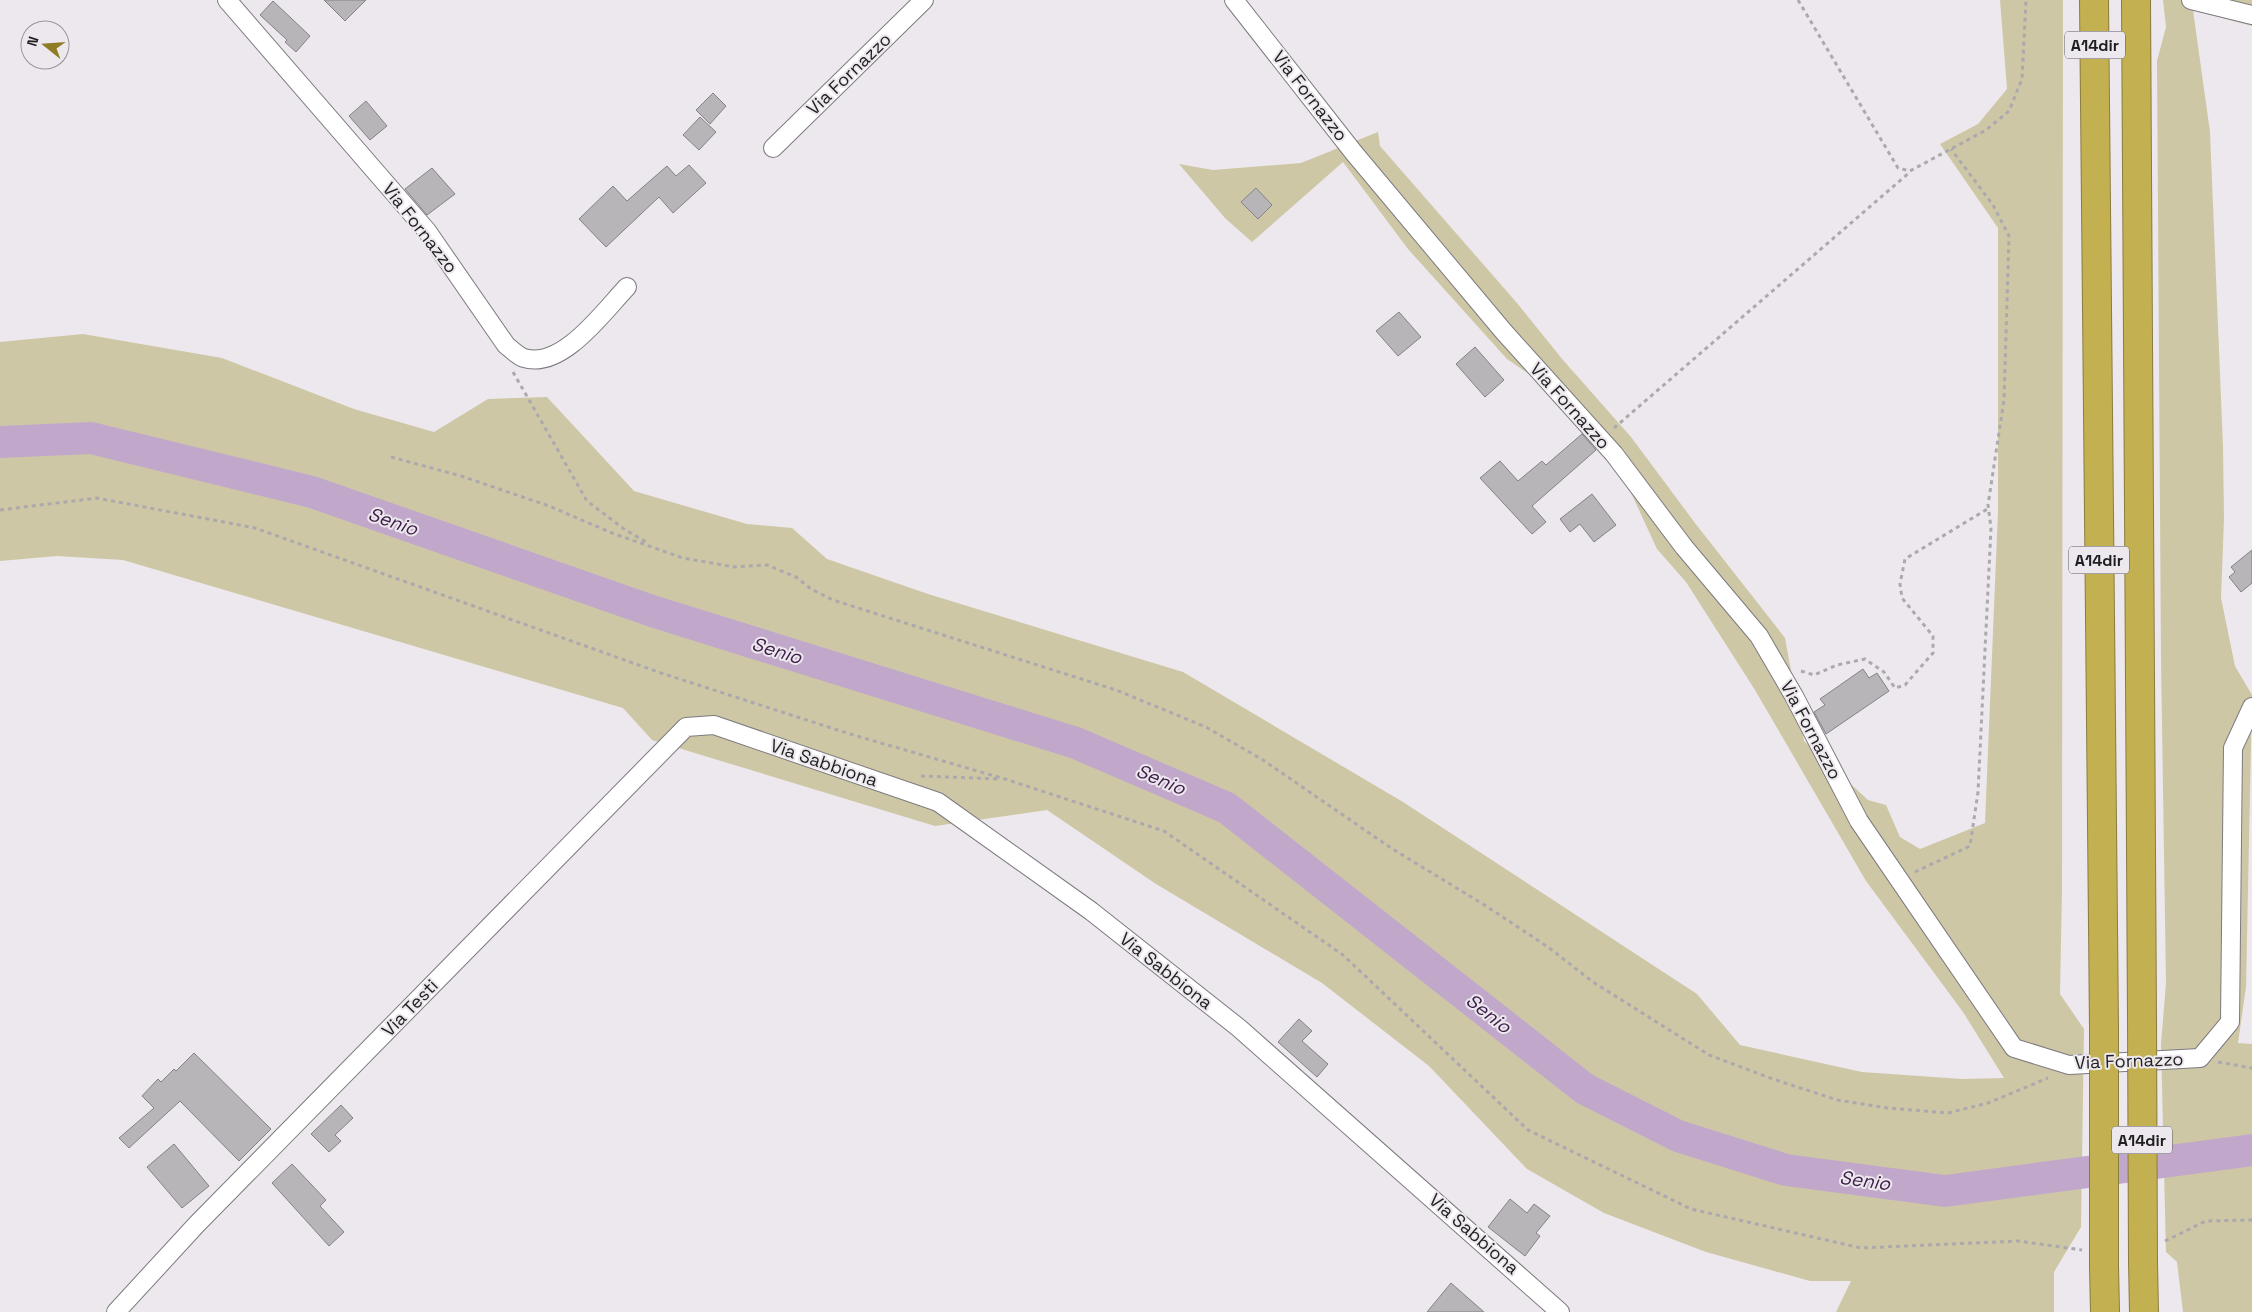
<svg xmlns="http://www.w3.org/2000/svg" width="2252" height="1312" viewBox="0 0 2252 1312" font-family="'Space Grotesk',sans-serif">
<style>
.green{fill:#cec7a6}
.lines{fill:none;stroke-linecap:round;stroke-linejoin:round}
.river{stroke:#c1a8cb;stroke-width:32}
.building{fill:#b8b5b9;stroke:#848286}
.minor-casing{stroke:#7d7a7f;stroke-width:20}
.motorway-casing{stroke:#8a7d40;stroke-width:30}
.path{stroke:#aca9ad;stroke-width:3;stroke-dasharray:4 4;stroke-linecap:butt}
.minor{stroke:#fff;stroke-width:18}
.motorway{stroke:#c3b051;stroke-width:28}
.motorway-bridge-casing{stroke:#8a7d40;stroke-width:30;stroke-linecap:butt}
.motorway-bridge{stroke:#c3b051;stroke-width:28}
.labels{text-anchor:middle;stroke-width:4;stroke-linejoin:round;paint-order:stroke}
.shield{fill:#ece8ed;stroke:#5c5b5e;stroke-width:1}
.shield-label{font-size:16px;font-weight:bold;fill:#1f1e20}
.street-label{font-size:18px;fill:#1f1e20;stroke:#ece8ed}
.water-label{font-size:19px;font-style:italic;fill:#3d1d49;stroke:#ece8ed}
</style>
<rect width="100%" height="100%" fill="#ece8ed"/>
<!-- green -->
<path class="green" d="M2000 0H2063L2062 890 2060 994 2084 1029 2081 1227 2054 1272V1312H1836L1851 1281H1810L1706 1252 1604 1213 1527 1169 1429 1066 1322 983 1156 884 1047 810 935 826 652 740 623 708 123 560 57 556 0 561V342L83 334 222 358 354 409 434 432 488 399 547 397 634 491 747 524 792 528 827 559 928 594 1183 672 1403 802 1697 994 1740 1045 1862 1072 1962 1079 2004 1078 1963 1012 1866 881 1755 690 1686 582 1657 549 1598 421 1507 359 1408 249 1343 162 1252 242 1225 218 1179 164 1213 170 1301 163 1378 132 1380 146 1517 303 1563 360 1631 437 1695 523 1785 638 1804 741 1868 800 1886 805 1900 837 1920 849 1985 823 1998 512V228L1940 144 1978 124 2007 89Z
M2163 0H2252V26L2193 10 2210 132 2223 447 2224 519 2221 598 2235 666 2252 695 2246 987 2238 1043 2252 1044V1312H2183L2177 1262 2166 1252 2161 1044 2166 983 2161 659 2157 61 2166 27Z"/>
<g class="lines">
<!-- river -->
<path class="river" d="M0 442 91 438 312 492 652 611 1076 743 1227 808 1585 1089 1678 1136 1786 1170 1945 1191 2252 1150"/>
</g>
<!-- building -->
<path class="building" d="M324 0H366L345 21Z
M273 1 310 36 296 52 285 42 287 40 260 15Z
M713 93 726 106 710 124 696 110Z
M366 101 387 126 370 140 349 116Z
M700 117 716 132 699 150 683 135Z
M689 165 706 183 673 213 659 197 606 247 579 219 613 186 627 201 667 166 676 176Z
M432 168 455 194 427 215 405 189Z
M1256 188 1272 205 1258 219 1241 202Z
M1399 312 1421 337 1398 356 1376 331Z
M1475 347 1504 380 1485 397 1456 364Z
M1582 434 1596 450 1532 506 1546 522 1532 534 1480 478 1500 461 1518 481 1542 461 1546 465Z
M1592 494 1616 525 1594 542 1580 524 1570 532 1560 519Z
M2252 550V583L2241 592 2229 577 2235 572 2231 567Z
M1863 669 1869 678 1877 673 1889 691 1826 734 1814 712 1825 705 1820 699Z
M1299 1019 1312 1031 1302 1041 1328 1064 1317 1077 1278 1042Z
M194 1053 271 1129 239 1161 180 1101 129 1148 119 1138 154 1108 142 1096 158 1079 161 1082 174 1069 176 1071Z
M341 1105 353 1118 335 1135 341 1141 329 1152 311 1134Z
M174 1144 209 1186 182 1208 147 1167Z
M292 1164 326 1200 320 1206 344 1232 329 1246 272 1183Z
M1510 1199 1527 1213 1534 1204 1550 1216 1536 1233 1540 1236 1525 1256 1488 1227Z
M1451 1283 1484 1312H1427Z"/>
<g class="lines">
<defs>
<path id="minor" d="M227 0 427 231 506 345C511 349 518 356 524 358 562 370 604 311 627 287
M1234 0 1354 153 1504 332 1614 454 1684 547 1759 636 1794 696 1859 821 2014 1048 2069 1065 2200 1058 2230 1022 2233 748 2252 707
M2191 0 2252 15
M773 148 924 0
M116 1312 197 1224 686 727 714 725 938 802 1091 911 1239 1028 1560 1312"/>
<path id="motorway" d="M2094 0 2104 1029
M2136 0 2142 1019
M2143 1262 2144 1312
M2104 1266 2105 1312"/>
</defs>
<!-- minor casing -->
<use href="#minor" class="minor-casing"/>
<!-- motorway casing -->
<use href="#motorway" class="motorway-casing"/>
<!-- path -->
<path class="path" d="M1798 0 1898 168 1910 171 1986 130 2009 111 2022 79 2026 0
M513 372 587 501 624 529 646 542
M1614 428 1910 172
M391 457 461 476 549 506 612 533 683 558 734 567 767 565 796 577 811 589 833 600 1116 690 1206 727 1263 760 1391 848 1486 906 1548 947 1593 982 1709 1055 1773 1079 1837 1100 1888 1108 1948 1113 1988 1103 2048 1078
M0 510 97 498 255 528 661 673 850 734 1005 779 1164 831 1343 955 1528 1130 1691 1209 1861 1248 2018 1241 2082 1250
M1801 671 1814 675 1837 665 1865 659 1884 672 1895 688 1905 685 1933 653V636L1902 598 1900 584 1905 559 1989 508
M921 776 1000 779
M1915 872 1970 846 1978 792 1991 528 1988 505 2004 400 2009 236 1993 205 1951 149
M2218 1062 2252 1068
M2165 1241 2206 1221 2252 1220"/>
<!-- minor -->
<use href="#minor" class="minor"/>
<!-- motorway -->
<use href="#motorway" class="motorway"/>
<defs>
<path id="motorway-bridge" d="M2142 1019 2143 1262
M2104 1029V1266"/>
</defs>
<!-- motorway-bridge casing -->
<use href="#motorway-bridge" class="motorway-bridge-casing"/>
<!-- motorway-bridge -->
<use href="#motorway-bridge" class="motorway-bridge"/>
</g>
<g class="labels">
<!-- shield labels -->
<g class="shield">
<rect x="2065" y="31.5" width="60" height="27" rx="4"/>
<rect x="2069" y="546.5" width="60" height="27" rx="4"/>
<rect x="2112" y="1126.5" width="60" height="27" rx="4"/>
</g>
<g class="shield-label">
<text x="2095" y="51">A14dir</text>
<text x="2099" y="566">A14dir</text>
<text x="2142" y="1146">A14dir</text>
</g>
<!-- street labels -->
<g class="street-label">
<text transform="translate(849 74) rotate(-44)" y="6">Via Fornazzo</text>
<text transform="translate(1310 96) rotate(52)" y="6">Via Fornazzo</text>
<text transform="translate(420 228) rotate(52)" y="6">Via Fornazzo</text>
<text transform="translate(1570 406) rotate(48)" y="6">Via Fornazzo</text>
<text transform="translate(1811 730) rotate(62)" y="6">Via Fornazzo</text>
<text transform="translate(824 763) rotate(19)" y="6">Via Sabbiona</text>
<text transform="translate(1166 971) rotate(38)" y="6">Via Sabbiona</text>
<text transform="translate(410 1008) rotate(-46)" y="6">Via Testi</text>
<text transform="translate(2129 1061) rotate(-2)" y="6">Via Fornazzo</text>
<text transform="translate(1474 1234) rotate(41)" y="6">Via Sabbiona</text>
</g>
<!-- water labels -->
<g class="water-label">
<text transform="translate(393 521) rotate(19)" y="7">Senio</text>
<text transform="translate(777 650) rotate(17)" y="7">Senio</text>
<text transform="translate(1161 779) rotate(23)" y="7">Senio</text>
<text transform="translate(1489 1013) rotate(38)" y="7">Senio</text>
<text transform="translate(1865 1180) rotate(8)" y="7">Senio</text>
</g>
</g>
<!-- north arrow -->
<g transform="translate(45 45) rotate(287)"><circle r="24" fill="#ece8ed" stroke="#9a979b"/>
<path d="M0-4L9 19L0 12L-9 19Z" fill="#8e7d24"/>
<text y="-8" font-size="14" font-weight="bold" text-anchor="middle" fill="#1f1e20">N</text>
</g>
</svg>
